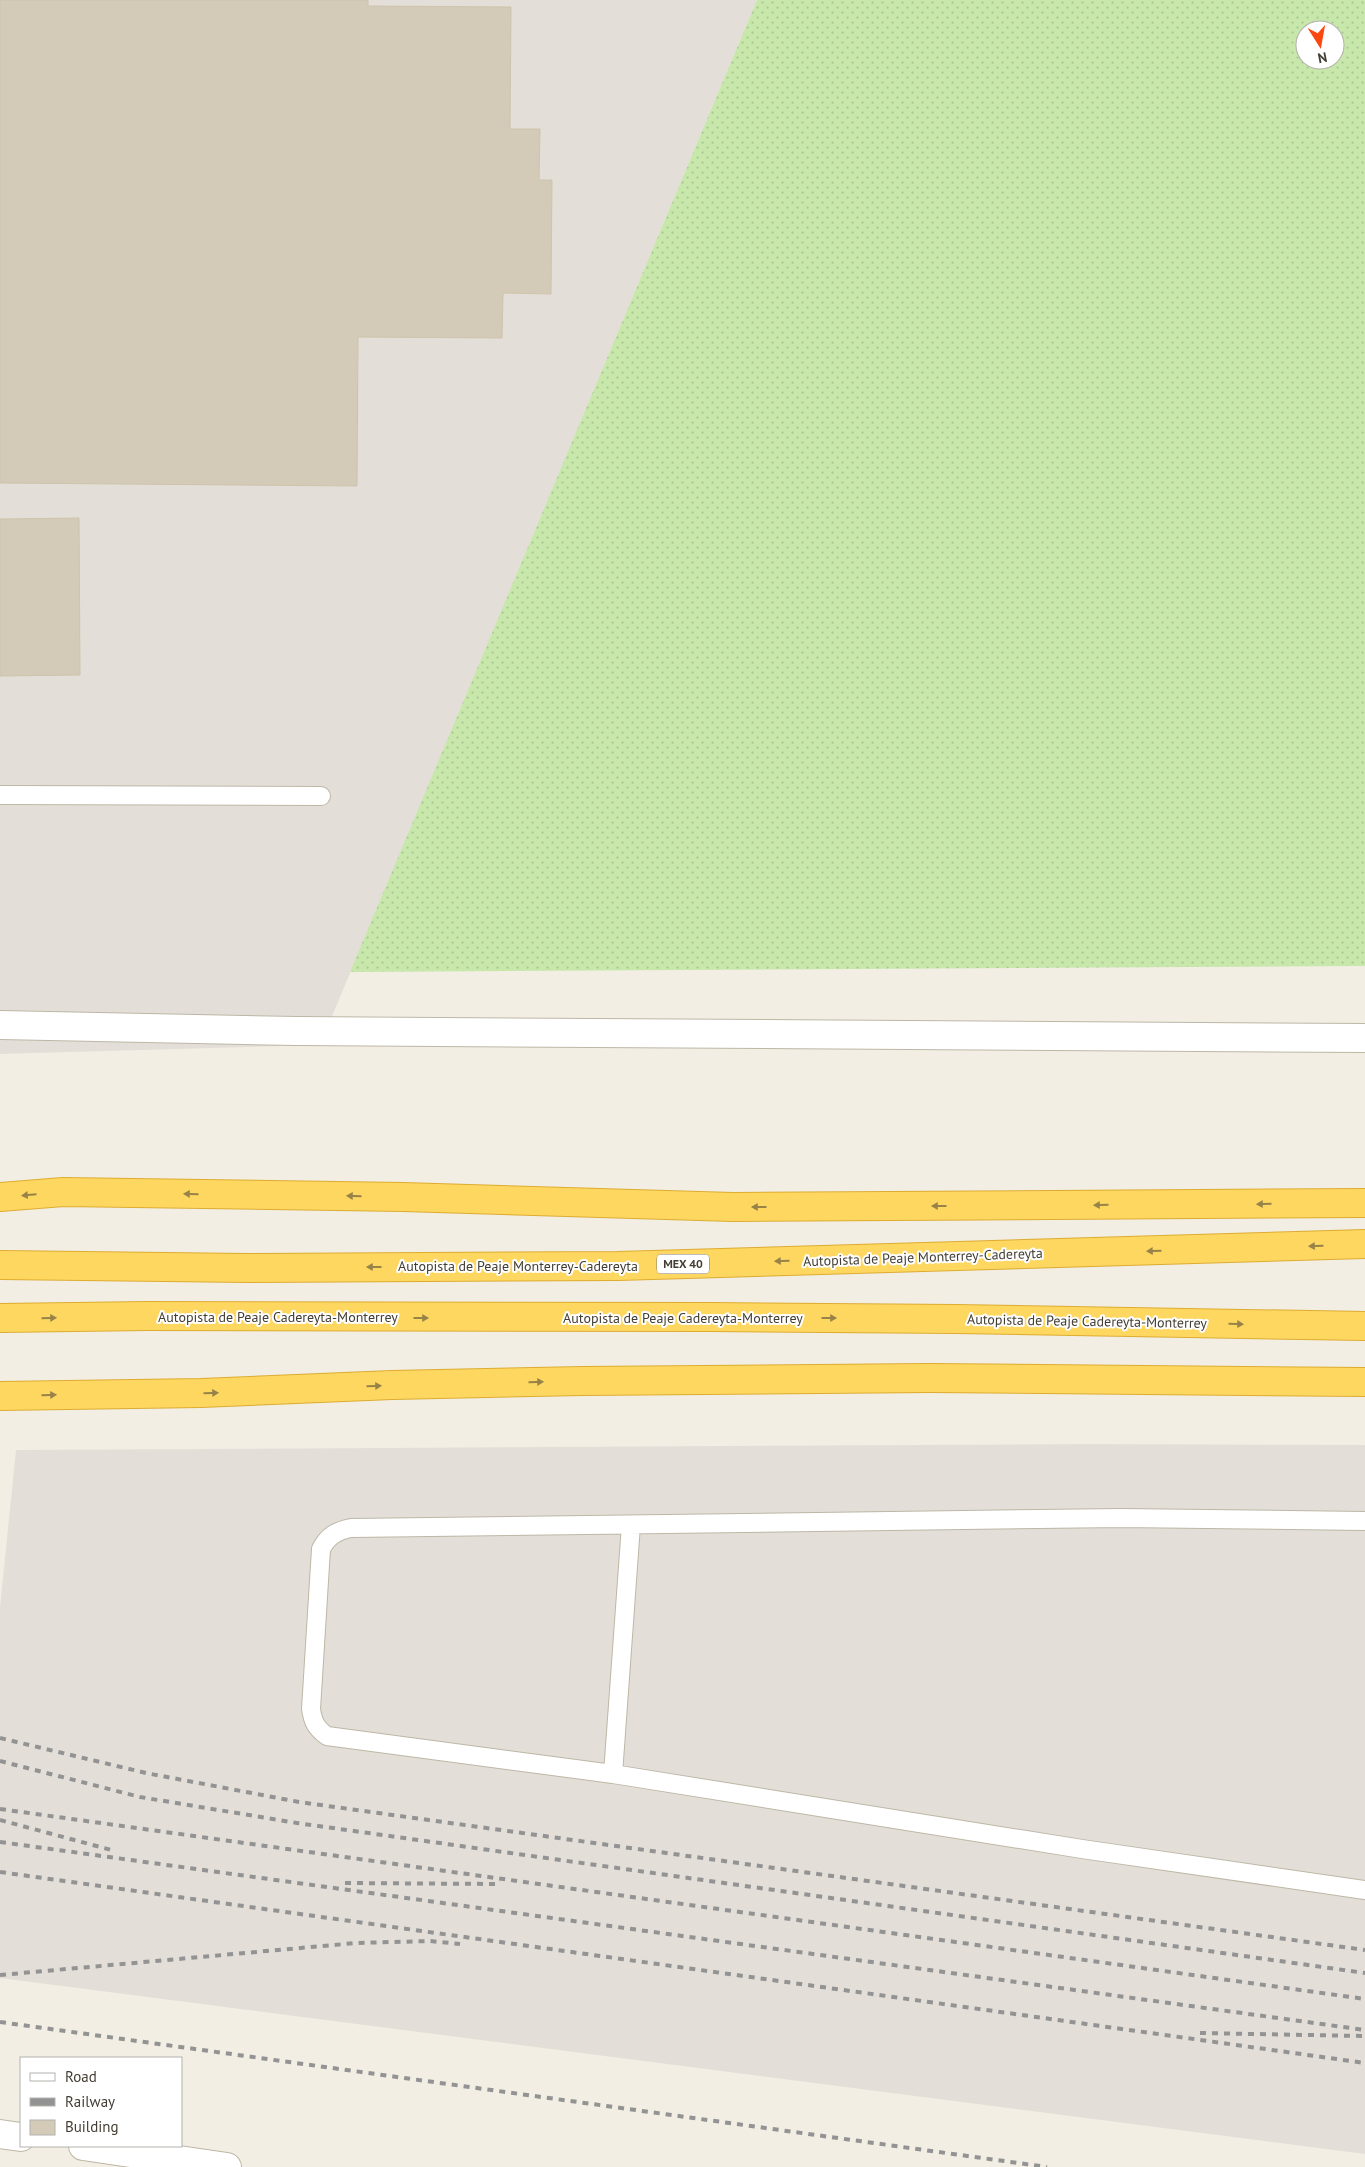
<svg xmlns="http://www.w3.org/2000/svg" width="1365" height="2167" viewBox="0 0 1365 2167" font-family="'PT Sans',sans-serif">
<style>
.industrial{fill:#e3dfd8}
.grass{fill:url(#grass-dots);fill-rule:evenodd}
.building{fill:#d3cbb8;stroke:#cec3ac}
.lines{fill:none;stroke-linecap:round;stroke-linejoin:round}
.service-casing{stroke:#bdb7a6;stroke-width:20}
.minor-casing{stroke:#bdb7a6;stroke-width:30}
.tertiary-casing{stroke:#bdb7a6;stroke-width:30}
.motorway-casing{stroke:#ddac31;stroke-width:30}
.service{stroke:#fff;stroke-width:18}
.minor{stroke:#fff;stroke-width:28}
.tertiary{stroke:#fff;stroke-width:28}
.motorway{stroke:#fed761;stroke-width:28}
.rail{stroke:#939393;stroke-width:4;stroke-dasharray:6 6;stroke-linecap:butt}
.oneway{fill:#978348}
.labels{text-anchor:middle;stroke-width:4;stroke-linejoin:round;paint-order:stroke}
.shield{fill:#fff;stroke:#7b7870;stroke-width:1}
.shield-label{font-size:12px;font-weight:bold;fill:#433e33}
.street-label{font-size:14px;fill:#433e33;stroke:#fff}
</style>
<defs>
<pattern id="grass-dots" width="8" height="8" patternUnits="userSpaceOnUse" patternTransform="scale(1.25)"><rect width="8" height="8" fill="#c7e7ab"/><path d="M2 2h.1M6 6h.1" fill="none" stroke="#acc794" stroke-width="1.8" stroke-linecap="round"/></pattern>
</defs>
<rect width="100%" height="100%" fill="#f2eee3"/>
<!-- industrial -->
<path class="industrial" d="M0 0H757L320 1045 0 1054Z
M1088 1444 1365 1445V2154L0 1978V1607L16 1450Z"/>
<!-- grass -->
<path class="grass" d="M757 0H1365V966L350 972ZM1305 30H1335V60H1305Z"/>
<!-- building -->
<path class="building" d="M0 0H368V6L511 7 510 129H540L539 180H552L551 294 503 293 502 338 358 337 357 486 0 483Z
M79 518 80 675 0 676V519Z"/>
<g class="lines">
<defs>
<path id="service" d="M0 795 321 796
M1365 1521 1121 1518 351 1528C336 1531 328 1536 321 1549L311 1709C313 1722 316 1728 327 1736L613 1774 1082 1849 1365 1890
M613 1774 631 1525"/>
<path id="minor" d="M0 2134 21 2137
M83 2146 227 2167"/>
<path id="tertiary" d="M0 1025 296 1031 1365 1038"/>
<path id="motorway" d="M0 1197 63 1192 403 1197 733 1207 1365 1203
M0 1265 247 1268 618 1266 1365 1244
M0 1318 147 1316 712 1317 956 1319 1365 1326
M0 1396 201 1393 392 1385 583 1381 930 1378 1365 1382"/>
</defs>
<!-- service casing -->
<use href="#service" class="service-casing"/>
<!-- minor casing -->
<use href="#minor" class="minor-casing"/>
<!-- tertiary casing -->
<use href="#tertiary" class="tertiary-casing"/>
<!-- motorway casing -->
<use href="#motorway" class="motorway-casing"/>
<!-- service -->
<use href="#service" class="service"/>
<!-- minor -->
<use href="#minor" class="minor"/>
<!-- tertiary -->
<use href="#tertiary" class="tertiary"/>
<!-- motorway -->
<use href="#motorway" class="motorway"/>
<!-- rail -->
<path class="rail" d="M0 1738 146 1773 299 1802 1365 1950
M0 1761 140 1797 297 1823 1365 1973
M0 1809 1365 1999
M0 1820 115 1851
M0 1842 1365 2030
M0 1872 1365 2063
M345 1883 497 1884
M0 1975 356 1943 430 1941 460 1944
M0 2022 1047 2167
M1200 2033 1363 2036"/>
</g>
<!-- one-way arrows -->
<defs><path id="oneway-solid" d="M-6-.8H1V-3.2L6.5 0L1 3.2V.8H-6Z" transform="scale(1.25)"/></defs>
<g class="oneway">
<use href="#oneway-solid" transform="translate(191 1194) rotate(-179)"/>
<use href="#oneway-solid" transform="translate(29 1195) rotate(175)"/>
<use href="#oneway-solid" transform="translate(354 1196) rotate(-179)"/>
<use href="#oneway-solid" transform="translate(1264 1204) rotate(179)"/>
<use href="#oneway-solid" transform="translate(1101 1205) rotate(179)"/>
<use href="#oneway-solid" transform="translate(939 1206) rotate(180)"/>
<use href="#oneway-solid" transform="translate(759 1207) rotate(180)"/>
<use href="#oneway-solid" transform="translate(1316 1246) rotate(178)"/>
<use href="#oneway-solid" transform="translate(1154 1251) rotate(178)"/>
<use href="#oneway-solid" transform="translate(782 1261) rotate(178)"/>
<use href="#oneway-solid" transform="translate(374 1267) rotate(180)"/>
<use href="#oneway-solid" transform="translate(49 1318) rotate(-1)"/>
<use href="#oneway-solid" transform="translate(421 1318)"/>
<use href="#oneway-solid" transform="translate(829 1318)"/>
<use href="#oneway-solid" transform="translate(1236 1324) rotate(1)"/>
<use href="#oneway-solid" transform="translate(536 1382) rotate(-1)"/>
<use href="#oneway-solid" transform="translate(374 1386) rotate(-2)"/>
<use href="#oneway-solid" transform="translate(211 1393) rotate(-2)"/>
<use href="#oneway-solid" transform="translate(49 1395) rotate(-1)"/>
</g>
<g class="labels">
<!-- shield labels -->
<rect class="shield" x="657" y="1254.5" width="52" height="19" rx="4"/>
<g class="shield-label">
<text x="683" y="1268">MEX 40</text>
</g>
<!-- street labels -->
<g class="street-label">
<text transform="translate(923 1257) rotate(-2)" y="5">Autopista de Peaje Monterrey-Cadereyta</text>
<text x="518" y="1271">Autopista de Peaje Monterrey-Cadereyta</text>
<text x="278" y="1322">Autopista de Peaje Cadereyta-Monterrey</text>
<text x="683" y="1323">Autopista de Peaje Cadereyta-Monterrey</text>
<text transform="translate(1087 1321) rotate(1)" y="5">Autopista de Peaje Cadereyta-Monterrey</text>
</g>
</g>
<!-- legend -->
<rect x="20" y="2057" width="162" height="90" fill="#ffffff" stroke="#b4b2ad"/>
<rect x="30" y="2073" width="25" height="8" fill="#ffffff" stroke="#b4b2ad"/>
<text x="65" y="2082" font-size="15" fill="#433e33">Road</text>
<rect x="30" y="2098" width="25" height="8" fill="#939393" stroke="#b4b2ad"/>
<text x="65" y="2107" font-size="15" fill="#433e33">Railway</text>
<rect x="30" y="2120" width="25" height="15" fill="#d3cbb8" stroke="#b4b2ad"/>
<text x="65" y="2132" font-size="15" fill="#433e33">Building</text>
<!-- north arrow -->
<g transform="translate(1320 45) rotate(169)"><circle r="24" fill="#ffffff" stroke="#b4b2ad"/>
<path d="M0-4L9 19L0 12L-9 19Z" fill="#fb4811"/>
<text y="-8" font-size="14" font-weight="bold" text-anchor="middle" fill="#433e33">N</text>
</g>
</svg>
